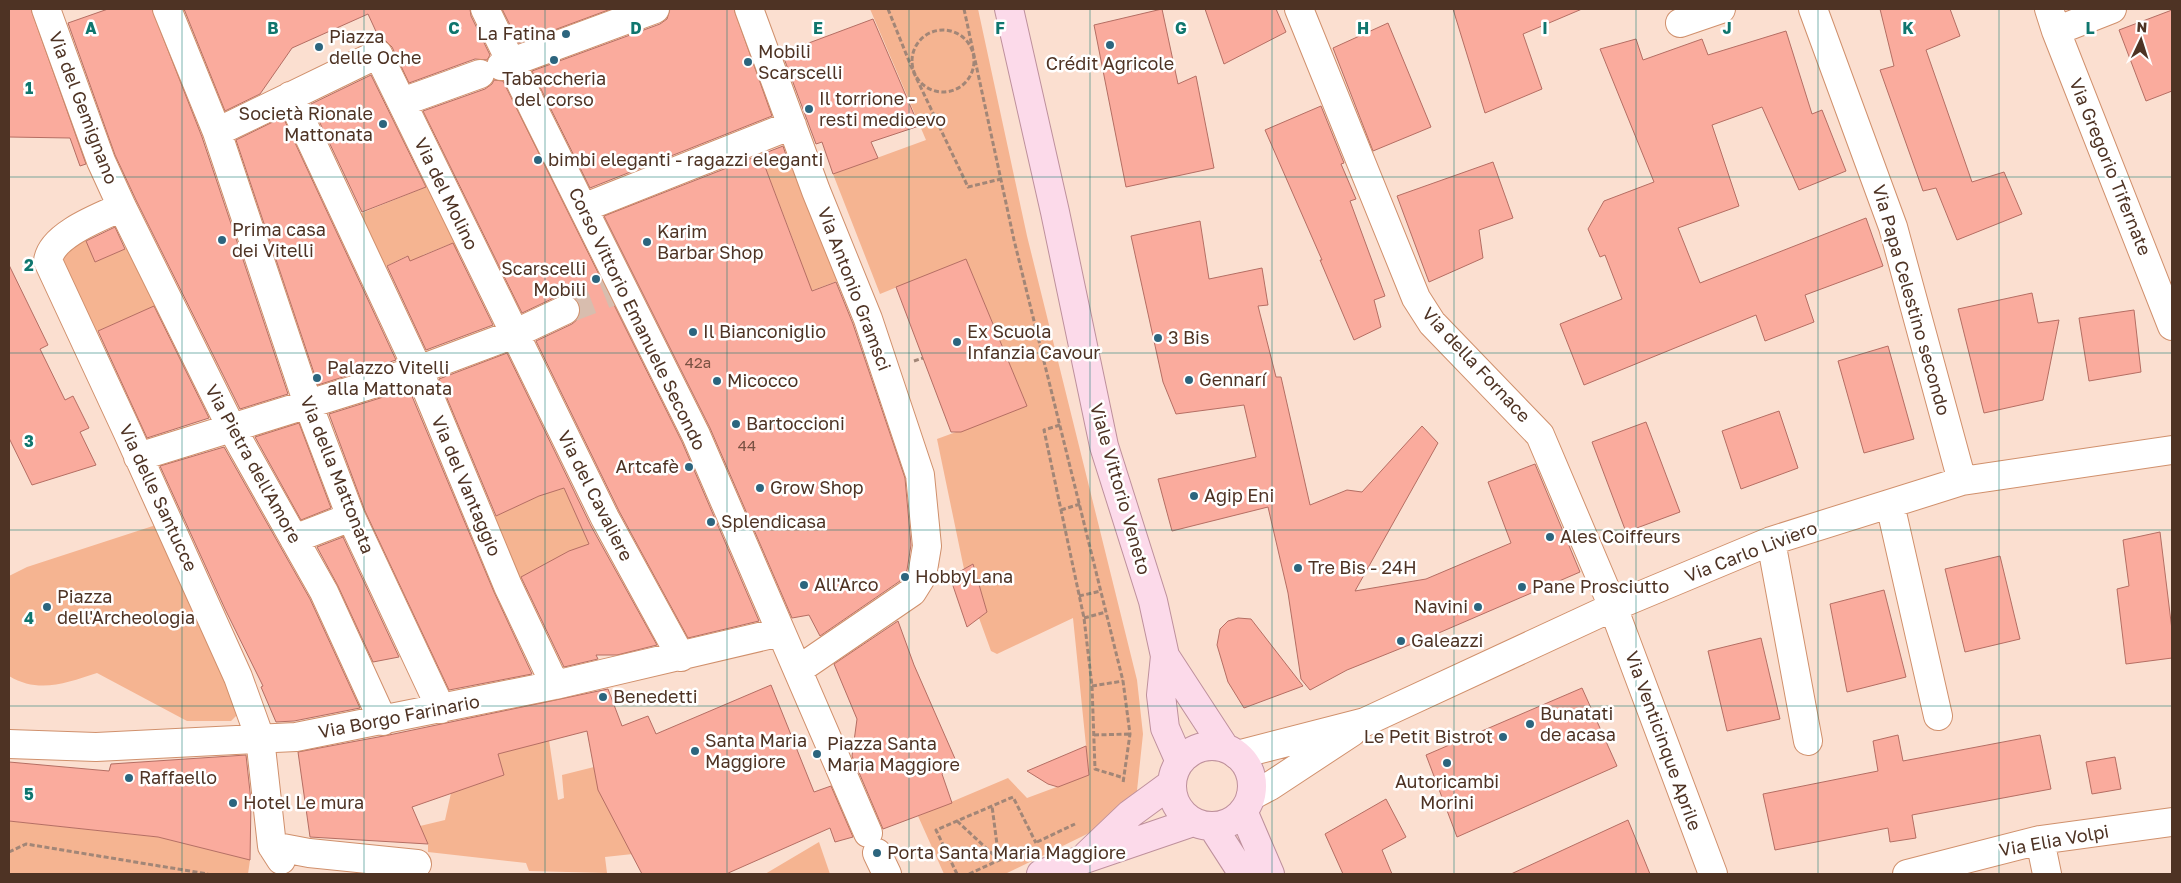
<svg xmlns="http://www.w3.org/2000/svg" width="2181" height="883" viewBox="0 0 2181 883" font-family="'Golos Text',sans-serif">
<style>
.green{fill:#f5b491}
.building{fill:#faab9d;stroke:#b56e63}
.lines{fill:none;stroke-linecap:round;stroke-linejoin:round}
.minor-tunnel{stroke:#d8bdae;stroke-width:28;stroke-dasharray:28 14;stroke-linecap:butt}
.minor-casing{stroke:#d0906c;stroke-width:30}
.major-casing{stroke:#be909c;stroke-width:30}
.path{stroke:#a28677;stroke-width:3;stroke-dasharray:5 2.5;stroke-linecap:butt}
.minor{stroke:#fff;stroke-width:28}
.major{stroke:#fcdaea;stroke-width:28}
.path-bridge{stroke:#a28677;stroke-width:3;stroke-dasharray:5 2.5;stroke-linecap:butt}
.grid{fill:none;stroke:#0f766e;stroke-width:1;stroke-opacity:0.55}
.poi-dot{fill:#2c657e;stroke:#fff;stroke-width:2}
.labels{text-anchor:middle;stroke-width:5;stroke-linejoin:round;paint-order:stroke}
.number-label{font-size:15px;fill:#795142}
.poi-label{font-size:18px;fill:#4e3324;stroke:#fff;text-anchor:start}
.street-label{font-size:18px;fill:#4e3324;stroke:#fff}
.grid-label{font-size:16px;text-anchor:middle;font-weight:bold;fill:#0f766e;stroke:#fff;stroke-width:5;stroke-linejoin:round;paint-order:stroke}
</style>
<rect width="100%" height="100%" fill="#fbdfd0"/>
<!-- green -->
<path class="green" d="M870 9H978L1027 236 1137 680 1143 734 1136 800 1126 815 1005 874H944L918 816 1008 778 1027 798 1089 775 1073 618 997 654 991 651 979 618 987 612 973 564 964 569 937 439 1027 406 966 259 880 294 833 174 926 140Z
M791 154 840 280 808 292 798 253 764 164Z
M436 183 464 248 455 253 450 244 423 255 417 277 407 256 378 270 352 217Z
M85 237 95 262 134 245 162 303 93 333 61 259Z
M564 488 589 544 570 551 516 580 489 519 539 496Z
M159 524 243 709 231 721H187L97 673C66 683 39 694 9 676V576L27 567Z
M549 740 558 800 564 798 562 775 594 767 642 853 605 857 607 873 529 871 526 863 428 852V844L420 826 445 820 451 793 504 775 498 754Z
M9 821 158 837 250 860 248 874H9Z
M819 842 830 874H765Z"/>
<!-- building -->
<path class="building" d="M9 9H31L86 164 80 166 70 138 9 137Z
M108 9H152L202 137 288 394 240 409 136 200 115 155 68 23Z
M184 9H470L471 16 490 55 487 60 475 59 409 83 392 47 386 41 379 38 368 14 292 48 260 94 225 111Z
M502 9H611L519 43Z
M670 9H734L772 116 590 188 532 71 660 24 667 19Z
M1162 9 1178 84 1196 76 1214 168 1126 187 1094 25Z
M1205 9H1276L1286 32 1224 64Z
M1453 9H1582L1523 34 1542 89 1485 113Z
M1880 9H1950L1960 36 1926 50 1972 182 2004 172 2022 214 1957 240 1936 188 1923 191 1880 70 1894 66Z
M2172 10V91L2146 101 2119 30Z
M873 19 919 126 871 142 878 158 833 174 822 142 816 144 782 53Z
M1388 23 1431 127 1373 151 1333 48Z
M1786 31 1812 114 1822 110 1846 171 1799 190 1762 107 1712 125 1739 206 1678 228 1700 283 1866 218 1883 266 1805 295 1814 322 1765 341 1756 315 1584 385 1560 324 1622 299 1605 255 1600 257 1588 229 1604 201 1654 182 1600 49 1636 39 1643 60 1702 39 1708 55Z
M371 75 426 187 362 212 311 104Z
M494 80 503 81 682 442 759 621 688 638 619 511 536 341 572 324 578 319 581 311 579 303 573 297 566 294 558 296 522 313 423 111 485 89 492 84Z
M1321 106 1344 163 1341 164 1356 199 1350 201 1385 296 1374 300 1381 327 1354 340 1320 260H1322L1265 130Z
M283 117 396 360 318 385 236 140Z
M783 146 786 155 764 164 812 291 836 282 853 324 905 478 911 545 907 570 900 581 820 636 809 615 792 618 710 428 604 216Z
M1493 162 1513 218 1479 230 1483 258 1429 282 1397 196Z
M1200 221 1209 279 1262 268 1268 305 1258 306 1276 377H1281L1310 505 1347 490 1362 492 1422 426 1438 443 1355 591 1426 579 1511 543 1488 482 1535 464 1580 572 1434 635 1347 670 1310 690 1301 679 1288 593 1268 507 1172 531 1158 479 1256 457 1244 405 1176 414 1163 382 1131 236Z
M115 227 125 249 95 262 86 241Z
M453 243 493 325 426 350 387 266 408 256 410 261Z
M966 259 1027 406 961 432H951L896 287Z
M9 265 48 345 40 349 65 400 73 396 89 428 80 432 96 465 32 485 9 438Z
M2032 293 2038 323 2059 320 2043 400 1984 413 1958 309Z
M154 306 209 418 147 438 98 331Z
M2134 310 2141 372 2089 381 2079 318Z
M1888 346 1914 439 1864 453 1838 361Z
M507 353 591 526 657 645 617 655H596L598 659 564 667 521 577 569 551 589 544 564 488 539 496 496 516 439 379Z
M409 389 494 592 532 674 449 690 365 511 329 414Z
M1779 411 1798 468 1741 489 1722 431Z
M1646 422 1680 512 1626 532 1592 442Z
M299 423 331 508 301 520 255 437Z
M224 447 310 599 360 708 294 721 276 722 261 687 263 686 225 609 160 466Z
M2160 532 2172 630V658L2126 664 2117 589 2129 586 2123 540Z
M343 537 399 657 373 662 338 586 317 547Z
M2000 556 2020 639 1965 652 1945 569Z
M973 564 987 612 967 627 950 577Z
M1884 590 1906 677 1847 692 1830 604Z
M1238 618 1251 619 1303 686 1244 708 1228 682 1217 645 1220 629 1228 621Z
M898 621 914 665 956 761 942 774 952 803 883 829 852 756 857 719 834 664Z
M1761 638 1780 719 1727 731 1708 651Z
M771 685 814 792 831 786 853 837 835 842 830 828 726 874H642L598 790 587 731 498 754 504 775 412 807 428 844 310 837 298 752 389 735 608 689 622 726 648 716 656 734Z
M1582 688 1617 766 1457 837 1426 755Z
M1898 735 1903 761 2040 735 2051 789 1912 815 1916 838 1890 842 1888 828 1775 850 1763 794 1878 771 1873 741Z
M1086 746 1089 775 1058 787 1048 784 1027 771Z
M246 755 251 801 250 860 158 837 9 821V762L109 771 111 764Z
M2115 757 2121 789 2092 794 2086 762Z
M1386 799 1406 837 1382 850 1392 874H1343L1325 834Z
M1628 820 1650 874H1511Z"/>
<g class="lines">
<!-- minor-tunnel -->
<path class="minor-tunnel" d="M565 310 614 291"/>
<defs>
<path id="minor" d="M46 9 101 161 122 207 231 427 324 592 383 721
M167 9 217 132 308 404 351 517 441 709
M485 9 536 114 696 435 868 833
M749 9 816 191 868 319 920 475 927 546 922 576 912 592 798 670
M1299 9 1416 298 1432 323 1540 435 1613 607 1713 874
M1813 9 1893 227 1962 481
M2049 9 2056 31 2172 326
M1680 23 1721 9
M2056 31 2112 9
M501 66 655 9
M290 96 421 376 508 586 555 685
M402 102 480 74
M217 132 378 54 605 518 681 657
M122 207C100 217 51 235 48 261L127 431 238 677 260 738 272 846 281 860
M583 208 792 125
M138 457 418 370 514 334 565 310
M1890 504 1938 716
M294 539 351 517
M1771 541 1808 741
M9 744 96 747 296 737 555 685 781 632
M1237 755 1365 722 1613 607 1771 541 1962 481 2172 450
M1251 796 1270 786 1352 732
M2040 840 2047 874
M272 846 309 853 417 864
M877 853 887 874
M1907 874 2040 840 2172 822"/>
<path id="major" d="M1009 9 1055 212 1104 446 1153 601 1165 656 1225 748
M1165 656 1161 695 1165 728 1180 762
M1172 786a40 40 0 1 1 80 0a40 40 0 1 1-80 0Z
M1243 811 1270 874
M1212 826 1243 874
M1087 855 1130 814 1171 784
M1041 874 1193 822"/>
</defs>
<!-- minor casing -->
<use href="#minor" class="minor-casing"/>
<!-- major casing -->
<use href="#major" class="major-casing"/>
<!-- path -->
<path class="path" d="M888 9 913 71 968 187 1001 179
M964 9 1014 240 1123 681 1130 734 1123 783
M912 61a31 31 0 1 1 62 0a31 31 0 1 1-62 0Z
M914 361 923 358
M1060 425 1044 430 1084 618 1092 686 1095 769 1124 778
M1061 510 1080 504
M1079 596 1101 591
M1084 618 1106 612
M1092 686 1123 681
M1094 735 1130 734
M957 821 999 860 992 806
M1037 842 1075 824
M9 852 26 844 208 874
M957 874 936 830 1013 797 1036 843
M969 874 1023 849"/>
<!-- minor -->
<use href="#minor" class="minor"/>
<!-- major -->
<use href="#major" class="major"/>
<!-- path-bridge -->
<path class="path-bridge" d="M439 190 452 183"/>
</g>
<!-- grid -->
<path class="grid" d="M182 9V874M364 9V874M545 9V874M727 9V874M909 9V874M1090 9V874M1272 9V874M1454 9V874M1636 9V874M1818 9V874M1999 9V874M9 177H2172M9 353H2172M9 530H2172M9 706H2172"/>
<!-- markers -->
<g class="poi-dot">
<circle cx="566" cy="34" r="5"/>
<circle cx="1110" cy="45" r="5"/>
<circle cx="319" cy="47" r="5"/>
<circle cx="554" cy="60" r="5"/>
<circle cx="748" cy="62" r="5"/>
<circle cx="809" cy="109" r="5"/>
<circle cx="383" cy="124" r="5"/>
<circle cx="538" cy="160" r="5"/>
<circle cx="222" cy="240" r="5"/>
<circle cx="647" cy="242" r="5"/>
<circle cx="596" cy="279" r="5"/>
<circle cx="693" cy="332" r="5"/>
<circle cx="1158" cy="338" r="5"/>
<circle cx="957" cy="342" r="5"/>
<circle cx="317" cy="378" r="5"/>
<circle cx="1189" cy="380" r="5"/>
<circle cx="717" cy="381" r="5"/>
<circle cx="736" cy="424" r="5"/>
<circle cx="689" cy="467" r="5"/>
<circle cx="760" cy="488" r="5"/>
<circle cx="1194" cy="496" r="5"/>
<circle cx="711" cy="522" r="5"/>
<circle cx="1550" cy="537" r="5"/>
<circle cx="1298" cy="568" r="5"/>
<circle cx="905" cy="577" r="5"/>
<circle cx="804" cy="585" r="5"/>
<circle cx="1522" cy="587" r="5"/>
<circle cx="47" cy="607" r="5"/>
<circle cx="1478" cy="607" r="5"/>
<circle cx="1401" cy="641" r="5"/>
<circle cx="603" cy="697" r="5"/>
<circle cx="1530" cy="724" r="5"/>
<circle cx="1503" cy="737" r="5"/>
<circle cx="695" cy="751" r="5"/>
<circle cx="817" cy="754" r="5"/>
<circle cx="1447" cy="763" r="5"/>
<circle cx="129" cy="778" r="5"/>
<circle cx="233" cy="803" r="5"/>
<circle cx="877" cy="853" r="5"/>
</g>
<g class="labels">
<!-- number labels -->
<g class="number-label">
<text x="698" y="368">42a</text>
<text x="747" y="451">44</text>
</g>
<!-- poi labels -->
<g class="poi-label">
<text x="556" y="40" text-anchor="end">La Fatina</text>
<text x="329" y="43">Piazza<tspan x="329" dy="21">delle Oche</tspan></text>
<text x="758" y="58">Mobili<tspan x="758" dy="21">Scarscelli</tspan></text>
<text x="1110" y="70" text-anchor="middle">Crédit Agricole</text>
<text x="554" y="85" text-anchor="middle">Tabaccheria<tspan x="554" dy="21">del corso</tspan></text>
<text x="819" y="105">Il torrione -<tspan x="819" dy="21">resti medioevo</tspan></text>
<text x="373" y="120" text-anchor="end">Società Rionale<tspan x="373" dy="21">Mattonata</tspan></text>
<text x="548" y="166">bimbi eleganti - ragazzi eleganti</text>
<text x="232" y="236">Prima casa<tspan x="232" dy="21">dei Vitelli</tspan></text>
<text x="657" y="238">Karim<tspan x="657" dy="21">Barbar Shop</tspan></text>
<text x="586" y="275" text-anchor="end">Scarscelli<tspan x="586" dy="21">Mobili</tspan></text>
<text x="703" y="338">Il Bianconiglio</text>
<text x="967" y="338">Ex Scuola<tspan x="967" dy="21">Infanzia Cavour</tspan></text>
<text x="1168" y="344">3 Bis</text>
<text x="327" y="374">Palazzo Vitelli<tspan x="327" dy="21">alla Mattonata</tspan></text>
<text x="1199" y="386">Gennarí</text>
<text x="727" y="387">Micocco</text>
<text x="746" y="430">Bartoccioni</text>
<text x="679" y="473" text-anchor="end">Artcafè</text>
<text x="770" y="494">Grow Shop</text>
<text x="1204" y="502">Agip Eni</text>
<text x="721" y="528">Splendicasa</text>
<text x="1560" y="543">Ales Coiffeurs</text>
<text x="1308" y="574">Tre Bis - 24H</text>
<text x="915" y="583">HobbyLana</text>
<text x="814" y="591">All'Arco</text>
<text x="1532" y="593">Pane Prosciutto</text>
<text x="57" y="603">Piazza<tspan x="57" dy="21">dell'Archeologia</tspan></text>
<text x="1468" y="613" text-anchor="end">Navini</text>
<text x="1411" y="647">Galeazzi</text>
<text x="613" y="703">Benedetti</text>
<text x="1540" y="720">Bunatati<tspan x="1540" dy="21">de acasa</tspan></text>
<text x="1493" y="743" text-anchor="end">Le Petit Bistrot</text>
<text x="705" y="747">Santa Maria<tspan x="705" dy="21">Maggiore</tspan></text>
<text x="827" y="750">Piazza Santa<tspan x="827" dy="21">Maria Maggiore</tspan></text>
<text x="139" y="784">Raffaello</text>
<text x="1447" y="788" text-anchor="middle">Autoricambi<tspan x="1447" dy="21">Morini</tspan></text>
<text x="243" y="809">Hotel Le mura</text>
<text x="887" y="859">Porta Santa Maria Maggiore</text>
</g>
<!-- street labels -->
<g class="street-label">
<text transform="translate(83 108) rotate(69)" y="6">Via del Gemignano</text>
<text transform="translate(2110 167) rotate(68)" y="6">Via Gregorio Tifernate</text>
<text transform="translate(446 194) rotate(64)" y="6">Via del Molino</text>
<text transform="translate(854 289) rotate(69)" y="6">Via Antonio Gramsci</text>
<text transform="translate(1911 300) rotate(74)" y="6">Via Papa Celestino secondo</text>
<text transform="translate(637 319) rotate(64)" y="6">Corso Vittorio Emanuele Secondo</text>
<text transform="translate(1476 365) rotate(47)" y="6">Via della Fornace</text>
<text transform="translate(253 464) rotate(61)" y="6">Via Pietra dell'Amore</text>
<text transform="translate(337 475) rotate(68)" y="6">Via della Mattonata</text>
<text transform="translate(466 486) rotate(67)" y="6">Via del Vantaggio</text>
<text transform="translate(1120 489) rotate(74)" y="6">Viale Vittorio Veneto</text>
<text transform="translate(595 496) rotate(63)" y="6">Via del Cavaliere</text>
<text transform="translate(158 498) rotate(65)" y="6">Via delle Santucce</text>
<text transform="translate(1751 552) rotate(-21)" y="6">Via Carlo Liviero</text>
<text transform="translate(399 717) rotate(-11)" y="6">Via Borgo Farinario</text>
<text transform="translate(1663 741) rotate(70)" y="6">Via Venticinque Aprile</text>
<text transform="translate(2054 841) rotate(-10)" y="6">Via Elia Volpi</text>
</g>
</g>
<g class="grid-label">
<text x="91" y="34">A</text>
<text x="273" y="34">B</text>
<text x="454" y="34">C</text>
<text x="636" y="34">D</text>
<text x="818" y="34">E</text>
<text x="1000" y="34">F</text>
<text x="1181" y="34">G</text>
<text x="1363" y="34">H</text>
<text x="1545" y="34">I</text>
<text x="1727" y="34">J</text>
<text x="1908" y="34">K</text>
<text x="2090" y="34">L</text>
<text x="29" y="94">1</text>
<text x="29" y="271">2</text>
<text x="29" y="447">3</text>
<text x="29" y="624">4</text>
<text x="29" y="800">5</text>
</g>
<!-- border -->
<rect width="2181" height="883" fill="none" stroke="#4e3324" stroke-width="20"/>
<!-- north arrow -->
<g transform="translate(2141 40) rotate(4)" stroke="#ffffff" stroke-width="4" paint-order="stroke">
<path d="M0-4L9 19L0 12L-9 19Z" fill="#4e3324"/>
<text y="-8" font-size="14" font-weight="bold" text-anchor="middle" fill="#4e3324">N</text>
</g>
</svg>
